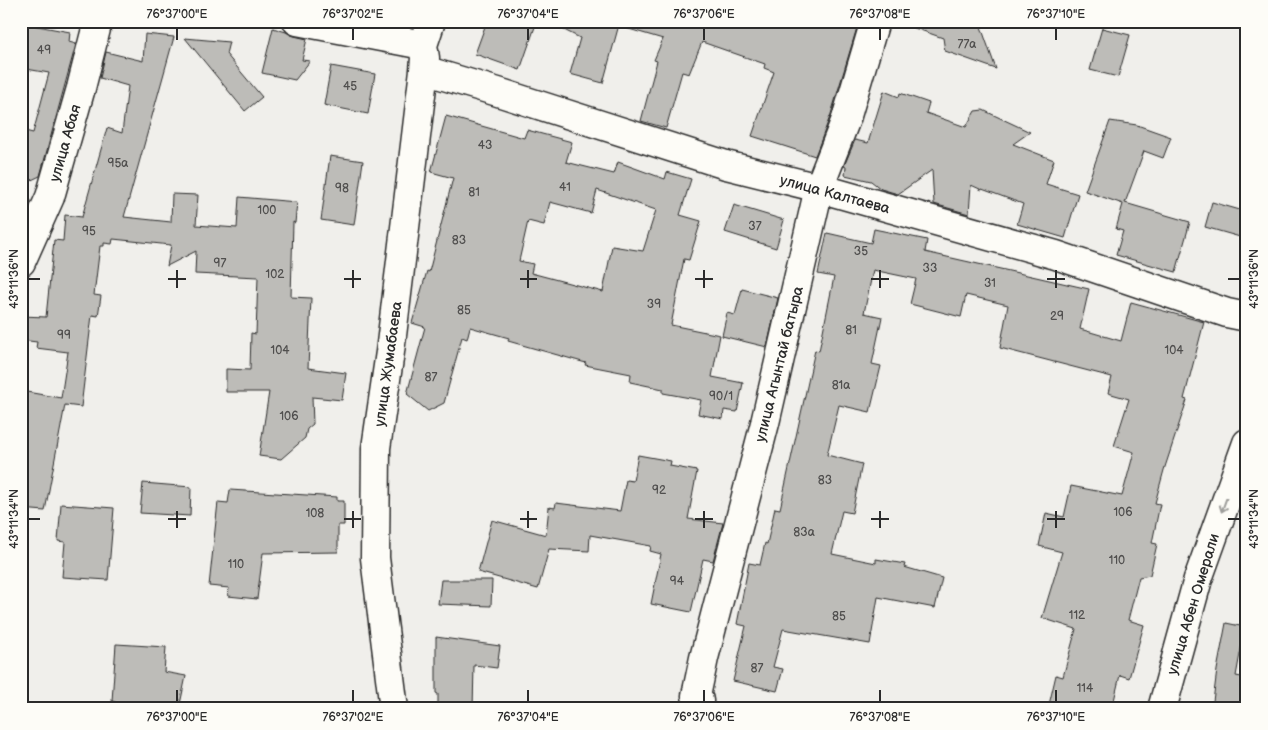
<svg xmlns="http://www.w3.org/2000/svg" width="1268" height="730" viewBox="0 0 1268 730" font-family="'Balsamiq Sans',sans-serif">
<style>
.building{fill:#bdbcb8;stroke:#2b2b2b;fill-rule:evenodd}
.lines{fill:none;stroke-linecap:round;stroke-linejoin:round}
.street-casing{stroke:#2b2b2b;stroke-width:31}
.secondary-casing{stroke:#2b2b2b;stroke-width:31}
.street{stroke:#fdfcf7;stroke-width:28}
.secondary{stroke:#fdfcf7;stroke-width:28}
.oneway{stroke:#9e9e9b}
.ticks{fill:none;stroke:#2b2b2b;stroke-width:2}
.labels{text-anchor:middle;stroke-width:4.5;stroke-linejoin:round;paint-order:stroke}
.number-label{font-size:12px;fill:#504f4e}
.street-label{font-size:15px;fill:#2b2b2b;stroke:#fdfcf7}
.neatline{fill:none;stroke:#2b2b2b;stroke-width:2}
.ticks-label{font-size:12px;text-anchor:middle;fill:#2b2b2b}
</style>
<rect width="100%" height="100%" fill="#f0efeb"/>
<filter id="ink" filterUnits="userSpaceOnUse"><feTurbulence type="fractalNoise" baseFrequency=".02" numOctaves="2"/><feDisplacementMap in="SourceGraphic" scale="10" xChannelSelector="R" yChannelSelector="G"/><feConvolveMatrix kernelMatrix="1 2 1 2 8 2 1 2 1" color-interpolation-filters="sRGB"/></filter>
<g filter="url(#ink)">
<!-- building -->
<path class="building" d="M487 21H537L520 70 475 54Z
M546 21H620L603 83 570 74 580 38Z
M623 21H859L831 114 815 156 752 136 774 72 764 68 765 64 702 42 689 74 682 72 666 128 641 121 657 61 654 60 663 39 622 27Z
M904 21H979L996 69 945 51 943 38 903 24Z
M21 23 70 32 69 42 76 44 40 176 21 185V130L33 133 49 73 21 68Z
M273 28 286 32 294 36 307 39 302 60 310 61 295 80 262 73Z
M1102 28 1130 35 1118 77 1090 70Z
M145 34 174 37 124 217 171 222 172 194 198 195 196 225 237 228 239 197 297 202 295 223 293 222 291 297 311 298 308 368 346 373 342 400 312 397 313 424 307 429 305 438 281 459 259 456 269 392H226V369L250 370 251 333 256 334 258 277 195 274 196 251 167 266 171 245 113 239 112 244 104 243V246H100L94 295 101 296 98 316 92 315 81 407 65 405 45 511 21 509V391L61 398 68 352 36 348 37 342 21 340V316L46 317 54 240 63 241 65 215 82 217 107 128 122 133 128 86 100 78 106 52 143 61Z
M185 38 229 42 226 54 262 97 245 111Z
M331 66 375 74 368 114 324 105Z
M884 91 899 97 900 93 929 103 926 113 966 127 975 111 983 110 1030 132 1013 144 1054 160 1046 184 1078 194 1065 238 1017 224 1023 204 982 189V190L971 185 969 214 934 204 932 170 898 194 881 189 871 181 845 175 846 167 844 166 855 140 868 143Z
M446 116 524 138 527 130 572 142 566 162 614 174 618 162 665 179 667 172 691 179 680 215 701 221 689 260 684 259 671 325 720 335 712 377 743 383 737 412 724 410 723 419 698 414 701 400 663 393V389L630 382 631 374 585 365 586 363 508 341 509 338 470 327 467 339 462 337 444 403 428 411 407 394 425 327 412 323 427 271 429 272 453 178 431 172ZM597 190 656 210 643 251 612 246 603 292 531 273 533 264 519 261 528 221 544 225 550 202 591 213Z
M1110 121 1137 125 1171 137 1163 158 1144 151 1125 203 1190 222 1176 272 1116 255 1123 231 1116 229 1123 204 1085 191Z
M330 156 363 161 354 225 321 220Z
M1212 202 1247 212V239L1205 227Z
M734 205 784 220 776 248 725 232Z
M874 229 927 240 925 252 1089 289 1080 329 1121 341 1131 302 1204 322 1184 399 1187 400 1164 470 1155 503 1160 504 1152 543 1157 544 1150 575 1139 577 1128 620 1144 625 1129 678 1120 675 1112 709H1048L1056 675 1063 677 1076 629 1042 618 1062 552 1039 546 1046 513 1064 517 1071 486 1122 496 1134 452 1114 446 1129 399 1108 393 1112 377 1000 348 1008 305 966 295 961 317 910 304 916 279 873 270 864 313 882 317 872 364 881 366 870 412 839 405 827 455 862 464 852 513 842 511 832 554 876 563V559L905 564 904 567 942 578 935 608 878 597 870 644 783 629 773 667 783 669 777 691 733 681 746 626 737 624 749 563 760 565 765 543 767 544 775 508 780 509 815 350 819 351 834 277 818 274 827 233 871 243Z
M742 289 778 298 767 347 722 336 727 313 735 315Z
M638 455 671 461 670 466 697 471 688 519 723 523 713 561 703 559 691 612 651 604 661 554 650 551 651 546 590 535 589 551 549 549 538 589 478 572 492 520 546 535 549 507 555 508 556 503 620 511 626 480 633 481Z
M143 483 191 487 190 516 140 513Z
M230 490 337 497V501H344V525H338V552L263 553 257 599 228 596 229 588 209 586 218 502 228 503Z
M61 504 114 508 108 580 62 577 65 542 58 541Z
M441 580H492L491 606 438 604Z
M1226 623 1245 627 1236 676 1247 678V709H1212L1217 670Z
M436 637 500 646 497 668 474 665 473 709H438V694L436 693Z
M116 644 166 647 164 672 186 676 179 709 135 702 127 706 112 701Z"/>
<g class="lines">
<defs>
<path id="street" d="M297 21 423 45
M424 70 498 92 726 165 819 188 1056 255 1227 313 1247 317
M21 262 50 197 81 88 98 21
M394 709 375 558 376 448 390 352 424 70 425 58 423 45 431 21
M699 709V700L696 696 704 658 765 423 819 188 846 119 875 21"/>
<path id="secondary" d="M1162 709 1198 579 1247 443"/>
</defs>
<!-- street casing -->
<use href="#street" class="street-casing"/>
<!-- secondary casing -->
<use href="#secondary" class="secondary-casing"/>
<!-- street -->
<use href="#street" class="street"/>
<!-- secondary -->
<use href="#secondary" class="secondary"/>
</g>
<!-- one-way arrows -->
<defs><path id="oneway-shaft" d="M-6 0H5M1.5-3L5.5 0L1.5 3" fill="none" stroke-width="1.6" stroke-linecap="round" stroke-linejoin="round" transform="scale(1.25)"/></defs>
<use class="oneway" href="#oneway-shaft" transform="translate(1224 505) rotate(110)"/>
</g>
<!-- ticks -->
<path class="ticks" d="M177 28V40M353 28V40M528 28V40M704 28V40M880 28V40M1056 28V40M177 270V288M353 270V288M528 270V288M704 270V288M880 270V288M1056 270V288M28 279H40M168 279H186M344 279H361M520 279H537M695 279H713M871 279H889M1047 279H1065M1228 279H1240M177 511V528M353 511V528M528 511V528M704 511V528M880 511V528M1056 511V528M28 519H40M168 519H186M344 519H361M520 519H537M695 519H713M871 519H889M1047 519H1065M1228 519H1240M177 690V702M353 690V702M528 690V702M704 690V702M880 690V702M1056 690V702"/>
<g class="labels">
<!-- number labels -->
<g class="number-label">
<text x="967" y="48">77а</text>
<text x="44" y="54">49</text>
<text x="350" y="90">45</text>
<text x="485" y="149">43</text>
<text x="118" y="167">95а</text>
<text x="565" y="191">41</text>
<text x="342" y="192">98</text>
<text x="474" y="196">81</text>
<text x="267" y="214">100</text>
<text x="755" y="230">37</text>
<text x="89" y="235">95</text>
<text x="459" y="244">83</text>
<text x="861" y="255">35</text>
<text x="220" y="267">97</text>
<text x="930" y="272">33</text>
<text x="275" y="278">102</text>
<text x="990" y="287">31</text>
<text x="654" y="308">39</text>
<text x="464" y="314">85</text>
<text x="1057" y="320">29</text>
<text x="851" y="334">81</text>
<text x="64" y="339">99</text>
<text x="280" y="354">104</text>
<text x="1174" y="354">104</text>
<text x="431" y="381">87</text>
<text x="841" y="389">81а</text>
<text x="721" y="400">90/1</text>
<text x="289" y="420">106</text>
<text x="825" y="484">83</text>
<text x="659" y="494">92</text>
<text x="1123" y="516">106</text>
<text x="315" y="517">108</text>
<text x="804" y="536">83а</text>
<text x="1117" y="564">110</text>
<text x="236" y="568">110</text>
<text x="677" y="585">94</text>
<text x="1077" y="619">112</text>
<text x="839" y="620">85</text>
<text x="757" y="672">87</text>
<text x="1085" y="692">114</text>
</g>
<!-- street labels -->
<g class="street-label">
<text transform="translate(65 143) rotate(-74)" y="5">улица Абая</text>
<text transform="translate(835 194) rotate(15)" y="5">улица Калтаева</text>
<text transform="translate(388 364) rotate(-82)" y="5">улица Жумабаева</text>
<text transform="translate(779 364) rotate(-76)" y="5">улица Агынтай батыра</text>
<text transform="translate(1193 604) rotate(-73)" y="5">улица Абен Омерали</text>
</g>
</g>
<!-- margin -->
<rect width="1268" height="730" fill="none" stroke="#fdfcf7" stroke-width="55"/>
<rect x="28" y="28" width="1212" height="674" class="neatline"/>
<g class="ticks-label">
<text x="177" y="18">76°37'00"E</text>
<text x="353" y="18">76°37'02"E</text>
<text x="528" y="18">76°37'04"E</text>
<text x="704" y="18">76°37'06"E</text>
<text x="880" y="18">76°37'08"E</text>
<text x="1056" y="18">76°37'10"E</text>
<text transform="translate(14 279) rotate(-90)" y="4">43°11'36"N</text>
<text transform="translate(1254 279) rotate(-90)" y="4">43°11'36"N</text>
<text transform="translate(14 519) rotate(-90)" y="4">43°11'34"N</text>
<text transform="translate(1254 519) rotate(-90)" y="4">43°11'34"N</text>
<text x="177" y="721">76°37'00"E</text>
<text x="353" y="721">76°37'02"E</text>
<text x="528" y="721">76°37'04"E</text>
<text x="704" y="721">76°37'06"E</text>
<text x="880" y="721">76°37'08"E</text>
<text x="1056" y="721">76°37'10"E</text>
</g>
</svg>
